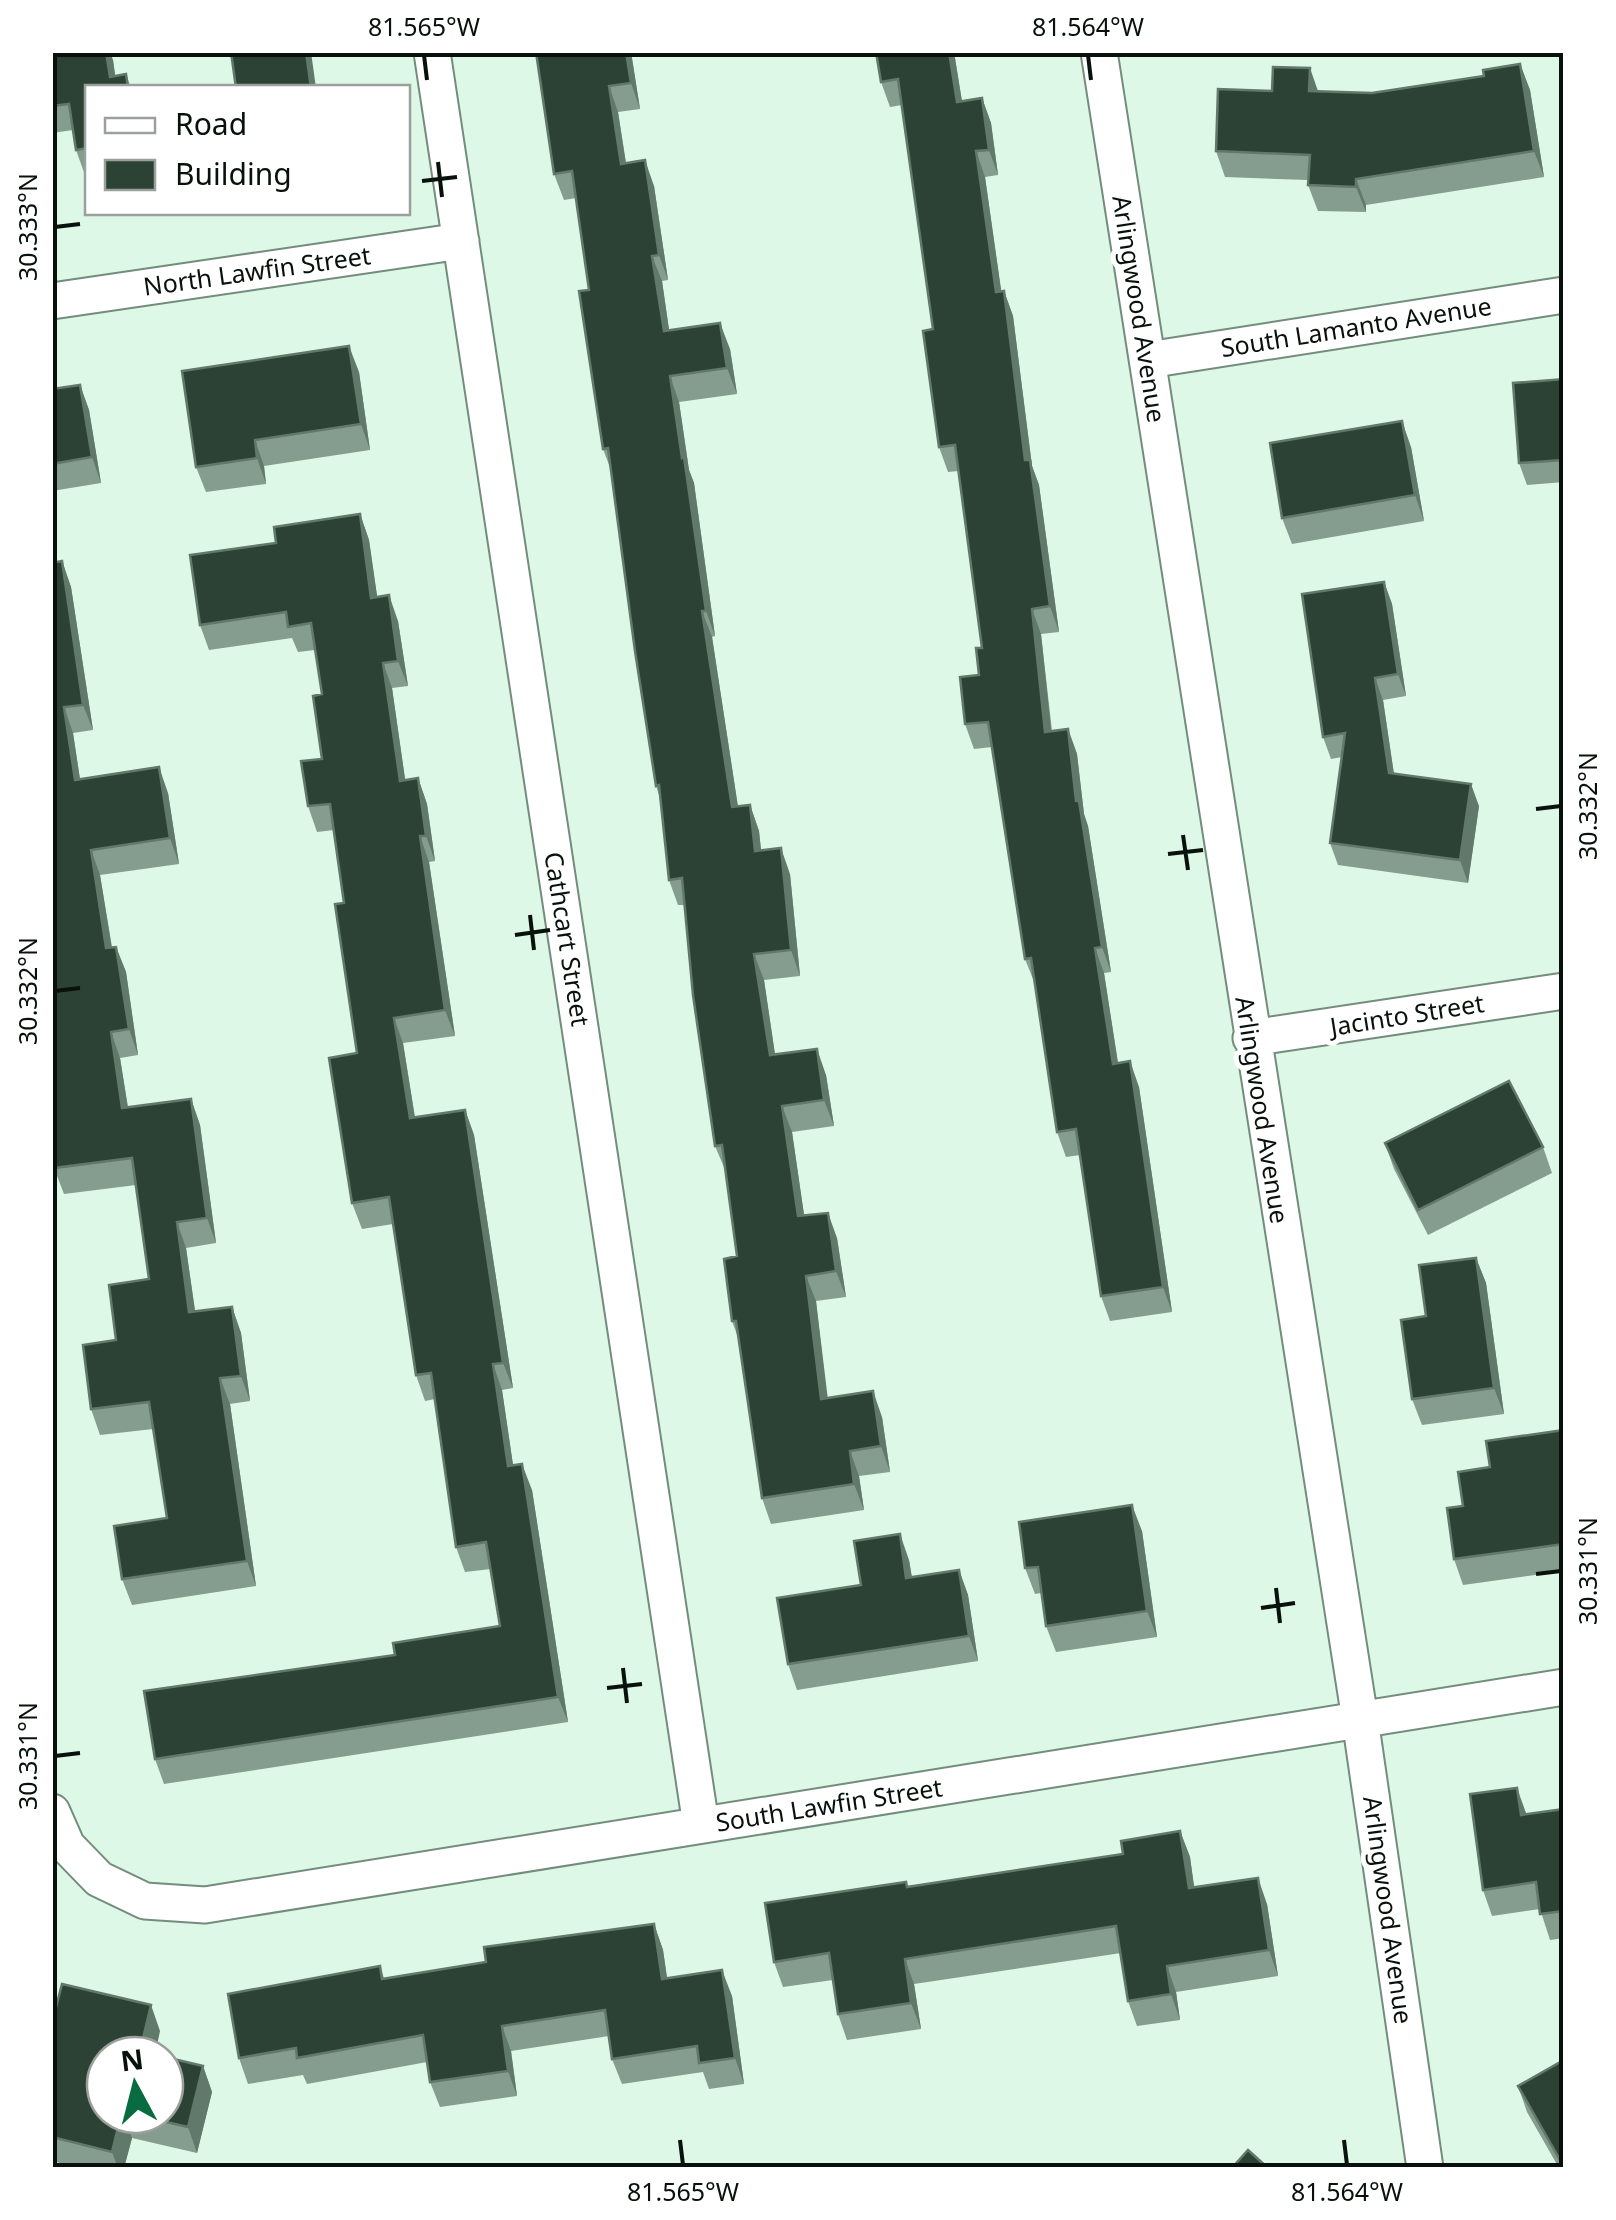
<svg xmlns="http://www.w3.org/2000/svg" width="1616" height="2220" viewBox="0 0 1616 2220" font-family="'Noto Sans',sans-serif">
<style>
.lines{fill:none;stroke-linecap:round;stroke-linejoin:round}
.minor-casing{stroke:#748c7c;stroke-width:39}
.minor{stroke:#fff;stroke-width:35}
.wall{fill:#849d8e}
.shaded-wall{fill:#61796a}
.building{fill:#2c4235;stroke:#61796a;stroke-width:2.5}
.ticks{fill:none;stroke:#08110b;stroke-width:4}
.labels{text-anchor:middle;stroke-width:10;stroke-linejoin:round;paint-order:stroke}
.street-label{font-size:25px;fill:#08110b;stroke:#fff}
.neatline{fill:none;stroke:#08110b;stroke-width:4}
.ticks-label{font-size:25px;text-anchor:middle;fill:#08110b}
</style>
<rect width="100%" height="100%" fill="#ddf8e7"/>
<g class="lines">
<defs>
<path id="minor" d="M432 52 701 1825
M1099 52 1360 1719 1425 2168
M52 301 461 241
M1148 360 1564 295
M1251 1038 1564 991
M52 1812 67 1846 99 1879 145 1901 205 1905 1564 1687"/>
</defs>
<!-- minor casing -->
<use href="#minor" class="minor-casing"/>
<!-- minor -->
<use href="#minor" class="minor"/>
</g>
<!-- wall -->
<path class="wall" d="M52 52 113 60 115 76 126 74 131 88H88V175H85L76 150 73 130 52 133Z
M536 52H631L640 109 618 112 626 163 654 186 668 280 662 281 669 330 730 349 737 394 679 402 689 470 694 483 715 636 712 637 738 807 750 805 759 831 761 851 790 874 800 976 764 980 775 1055 826 1075 834 1126 792 1132 804 1215 837 1238 846 1297 816 1301 827 1398 882 1417 890 1472 859 1476 864 1510 771 1524 762 1498 739 1340 732 1321 737 1256 726 1172 715 1146 685 905H678L669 880 660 798 656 786 611 470 603 449 589 290 576 198 564 200 554 174Z
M876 52H954L962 101 982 98 991 123 998 175 985 177 1001 291H1004L1013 316 1032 466 1039 485 1059 632 1041 634 1052 731 1068 729 1077 754 1084 814 1088 826 1111 972 1104 973 1118 1063 1139 1087 1172 1312 1110 1321 1101 1296 1080 1155 1066 1157 1057 1132 1035 984 1025 959 992 747 974 749 965 724 979 675 982 648 958 471 948 472 939 447 933 329 902 105 890 107 881 82Z
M1520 64 1530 90 1544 177 1366 205V212L1318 211 1308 185V180L1225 177 1216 151 1272 91 1372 93 1484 76Z
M359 372 370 450 264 466 266 484 206 492 196 467Z
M1564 379V482L1527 485 1519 463Z
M80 385 89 410 101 483 52 491V389Z
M1411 447 1424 521 1292 544 1282 518Z
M360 514 369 540 377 597 398 621 408 686 392 688 405 780 418 778 427 804 435 861 429 862 455 1036 403 1043 415 1117 465 1110 474 1135 513 1388 502 1390 513 1465 532 1490 568 1722 164 1784 155 1759 395 1655 500 1626 491 1569 465 1572 456 1547 435 1399 425 1401 416 1375 393 1224 362 1229 352 1203 357 1053 344 903 334 830 317 832 308 806 322 759V694L315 650 298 652 292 638 209 650 200 625 276 543Z
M52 550 54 562 62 561 71 587 93 730 73 733 80 779 168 793 179 864 100 875 112 947H116L126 972 138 1055 120 1058 128 1107 191 1099 200 1125 216 1243 186 1248 195 1312 232 1307 241 1333 250 1401 230 1404 256 1586 132 1605 122 1579 167 1518 153 1429 100 1435 91 1409 116 1340 149 1279 136 1185 64 1194 54 1168 52 1156Z
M1384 582 1392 604 1406 696 1383 700 1394 774 1479 806 1468 883 1338 865 1330 843 1342 757 1331 759 1323 737Z
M1385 1143 1543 1147 1552 1173 1428 1235 1394 1169Z
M1476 1258 1486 1283 1504 1414 1422 1425 1412 1399 1426 1316Z
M1564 1430V1571L1463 1585 1454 1559 1463 1506 1490 1467Z
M1142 1531 1157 1637 1056 1652 1046 1626 1041 1593 1035 1594 1025 1568Z
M909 1560 912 1577 959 1570 968 1595 978 1661 797 1690 788 1664 861 1585Z
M1564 1809V1938L1550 1940 1540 1909 1492 1916 1483 1890 1527 1815Z
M1180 1831 1190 1857 1194 1888 1267 1904 1278 1976 1176 1992 1180 2020 1137 2026 1128 2001 1121 1953 914 1984 921 2029 847 2040 838 2014 833 1980 783 1987 774 1962 906 1882 908 1887 1123 1854Z
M654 1924 663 1950 667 1978 732 1996 744 2084 709 2089 703 2072 622 2084 612 2059 609 2036 511 2051 517 2096 440 2107 430 2082 427 2062 307 2084 303 2075 248 2084 239 2058 380 1966 384 1978 486 1962Z
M52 2023 160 2031 105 2115H165L203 2066 212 2092 197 2153 132 2138 124 2168H80L52 2161Z
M1518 2086 1564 2168H1559L1527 2112Z"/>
<!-- shaded-wall -->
<path class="shaded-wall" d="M106 52H110L113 60 117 88 110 77Z
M306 52H311L316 88H311Z
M626 52H631L640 109 631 83Z
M949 52H954L966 127 957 102Z
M1520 64 1530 90 1544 177 1534 151Z
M1310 68 1319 94 1309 91Z
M609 86 618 112 630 190 621 164Z
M982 98 991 123 998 175 989 150Z
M976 151 985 177 1005 317 996 292Z
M645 160 654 186 668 280 659 255Z
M1356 179 1366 205V212L1356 187Z
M652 256 662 281 673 357 664 331Z
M1004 291 1013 316 1032 466 1039 485 1059 632 1050 606 1025 460Z
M720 323 730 349 737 394 727 368Z
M349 346 359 372 370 450 361 424Z
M670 376 679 402 689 470 694 483 715 636 706 611Z
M80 385 89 410 101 483 92 457Z
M1402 421 1411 447 1424 521 1415 495Z
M255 440 264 466 266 484 257 458Z
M360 514 369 540 381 623 371 598Z
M62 561 71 587 93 730 83 705Z
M1384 582 1392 604 1406 696 1398 674Z
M389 595 398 621 408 686 398 661Z
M1032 609 1041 634 1054 757 1045 732Z
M702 611 712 637 742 833 732 807Z
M383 663 392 688 409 806 400 781Z
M1375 678 1383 700 1397 795 1389 773Z
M64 707 73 733 84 806 75 780Z
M1068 729 1077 754 1084 814 1088 826 1111 972 1102 947 1076 801Z
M159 767 168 793 179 864 170 838Z
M418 778 427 804 435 861 426 836Z
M1471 784 1479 806 1468 883 1460 860Z
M750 805 759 831 764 877 755 851Z
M420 836 429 862 455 1036 445 1010Z
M781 848 790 874 800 976 791 950Z
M91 850 100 875 116 974 106 948Z
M116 947 126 972 138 1055 129 1029Z
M1095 948 1104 973 1122 1089 1113 1064Z
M754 954 764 980 779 1081 770 1055Z
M394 1018 403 1043 419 1144 410 1118Z
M111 1032 120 1058 132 1134 122 1108Z
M817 1049 826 1075 834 1126 824 1100Z
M1130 1061 1139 1087 1172 1312 1163 1287Z
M191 1099 200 1125 216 1243 207 1218Z
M782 1106 792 1132 808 1242 798 1216Z
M465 1110 474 1135 513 1388 503 1363Z
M828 1213 837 1238 846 1297 836 1271Z
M177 1222 186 1248 199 1338 189 1312Z
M1476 1258 1486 1283 1504 1414 1494 1388Z
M806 1276 816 1301 831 1425 821 1399Z
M232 1307 241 1333 250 1401 241 1376Z
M493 1364 502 1390 517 1492 508 1466Z
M220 1378 230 1404 256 1586 247 1561Z
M873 1391 882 1417 890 1472 881 1446Z
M850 1451 859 1476 864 1510 854 1484Z
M522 1464 532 1490 568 1722 558 1697Z
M1132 1505 1142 1531 1157 1637 1147 1611Z
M900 1534 909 1560 916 1604 906 1578Z
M959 1570 968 1595 978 1661 969 1636Z
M1517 1788 1526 1813 1530 1841 1521 1815Z
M1180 1831 1190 1857 1198 1914 1189 1888Z
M1258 1878 1267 1904 1278 1976 1269 1950Z
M654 1924 663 1950 671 2005 662 1979Z
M905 1959 914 1984 921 2029 911 2003Z
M1167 1966 1176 1992 1180 2020 1171 1994Z
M722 1970 732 1996 744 2084 735 2058Z
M151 2005 160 2031 155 2055 140 2051Z
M502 2026 511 2051 517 2096 508 2071Z
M203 2066 212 2092 197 2153 188 2127Z
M121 2115H123L132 2138 124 2168H118L112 2152Z"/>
<!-- building -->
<path class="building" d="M52 52H106L110 77 126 74 128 88H88V148L76 150 69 104 52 106Z
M231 52H306L311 88H236Z
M536 52H626L631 83 609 86 621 164 645 160 659 255 652 256 664 331 720 323 727 368 670 376 682 458 684 457 706 611H702L732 807 750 805 755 851 781 848 791 950 754 954 770 1055 817 1049 824 1100 782 1106 798 1216 828 1213 836 1271 806 1276 821 1399 873 1391 881 1446 850 1451 854 1484 762 1498 736 1321H732L724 1259 737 1256 722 1145 715 1146 693 995 682 878 669 880 659 785 656 786 635 651 608 448 603 449 579 291 589 290 572 171 554 174Z
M876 52H949L957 102 982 98 989 150 976 151 996 292 1004 291 1025 460H1030L1050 606 1032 609 1045 732 1068 729 1076 801H1079L1102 947 1095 948 1113 1064 1130 1061 1163 1287 1101 1296 1076 1129 1057 1132 1031 958 1025 959 988 722 965 724 960 677 979 675 976 648H982L955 445 939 447 923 331 933 329 898 79 881 82Z
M1520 64 1534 151 1356 179V187L1308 185 1310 155 1216 151 1218 89 1272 91 1273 67 1310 68 1309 91 1372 93 1484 76 1483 70Z
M349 346 361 424 255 440 257 458 196 467 182 371Z
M1564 379V460L1519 463 1513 383Z
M80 385 92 457 52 464V389Z
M1402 421 1415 495 1282 518 1270 443Z
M360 514 371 598 389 595 398 661 383 663 400 781 418 778 426 836H420L445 1010 394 1018 410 1118 465 1110 503 1363 493 1364 508 1466 522 1464 558 1697 155 1759 144 1691 395 1655 393 1643 500 1626 486 1542 456 1547 431 1373 416 1375 389 1197 352 1203 329 1058 357 1053 335 904 344 903 330 804 308 806 301 761 322 759 313 696 322 694 311 623 288 627 286 612 200 625 190 555 276 543 274 527Z
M62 561 83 705 64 707 75 780 159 767 170 838 91 850 106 948 116 947 129 1029 111 1032 122 1108 191 1099 207 1218 177 1222 189 1312 232 1307 241 1376 220 1378 247 1561 122 1579 114 1526 167 1518 149 1402 91 1409 83 1345 116 1340 109 1285 149 1279 132 1158 54 1168 52 1156V563Z
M1384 582 1398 674 1375 678 1389 773 1471 784 1460 860 1330 843 1345 733 1323 737 1302 594Z
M1509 1081 1543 1147 1418 1210 1385 1143Z
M1476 1258 1494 1388 1412 1399 1401 1320 1426 1316 1419 1265Z
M1564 1430V1544L1454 1559 1447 1508 1463 1506 1458 1472 1490 1467 1486 1441Z
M1132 1505 1147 1611 1046 1626 1038 1567 1025 1568 1019 1522Z
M900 1534 906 1578 959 1570 969 1636 788 1664 777 1598 861 1585 854 1541Z
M1517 1788 1521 1815 1564 1809V1911L1540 1914 1536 1882 1483 1890 1470 1794Z
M1180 1831 1189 1888 1258 1878 1269 1950 1167 1966 1171 1994 1128 2001 1116 1926 905 1959 911 2003 838 2014 829 1953 774 1962 765 1903 906 1882 907 1887 1123 1854 1121 1841Z
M654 1924 662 1979 722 1970 735 2058 699 2063 697 2046 612 2059 605 2010 502 2026 508 2071 430 2082 423 2035 297 2058 296 2048 239 2058 228 1994 380 1966 382 1979 486 1962 484 1947Z
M62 1984 151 2005 140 2051 157 2055H105V2115H121L112 2152 52 2137V2023Z
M165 2057 203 2066 188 2127 136 2115H165Z
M1564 2060V2167L1518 2086Z
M1248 2150 1268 2168H1232Z"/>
<!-- ticks -->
<path class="ticks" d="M424 55 427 80M1088 55 1091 80M438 162 442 197M422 181 457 177M55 227 80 224M1536 809 1561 806M1183 835 1188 870M1168 854 1203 850M530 915 534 950M515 935 550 930M55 991 80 988M1536 1574 1561 1571M1276 1588 1280 1623M1261 1608 1295 1603M623 1668 627 1703M607 1688 642 1684M55 1756 80 1753M680 2140 683 2165M1344 2140 1347 2165"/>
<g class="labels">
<!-- street labels -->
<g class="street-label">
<text transform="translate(257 271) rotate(-8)" y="9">North Lawfin Street</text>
<text transform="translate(1139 309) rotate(81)" y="9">Arlingwood Avenue</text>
<text transform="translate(1356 327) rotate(-9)" y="9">South Lamanto Avenue</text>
<text transform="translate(567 939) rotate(81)" y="9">Cathcart Street</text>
<text transform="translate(1407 1015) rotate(-9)" y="9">Jacinto Street</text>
<text transform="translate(1262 1110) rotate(81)" y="9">Arlingwood Avenue</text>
<text transform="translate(829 1805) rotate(-9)" y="9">South Lawfin Street</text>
<text transform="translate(1388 1910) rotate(82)" y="9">Arlingwood Avenue</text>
</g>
</g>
<!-- border -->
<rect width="1616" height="2220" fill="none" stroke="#ffffff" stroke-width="110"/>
<!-- legend -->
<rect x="85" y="85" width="325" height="130" fill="#ffffff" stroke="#9ca09d" stroke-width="2.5"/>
<rect x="105" y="118" width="50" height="15" fill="#ffffff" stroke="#9ca09d" stroke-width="2.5"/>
<text x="175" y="135" font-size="30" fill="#08110b">Road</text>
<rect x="105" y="160" width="50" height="30" fill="#2c4235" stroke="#9ca09d" stroke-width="2.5"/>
<text x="175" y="185" font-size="30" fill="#08110b">Building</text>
<!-- north arrow -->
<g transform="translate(135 2085) rotate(353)"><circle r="48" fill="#ffffff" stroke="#9ca09d" stroke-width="2.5"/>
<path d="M0-8L18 38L0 25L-18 38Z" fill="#096b40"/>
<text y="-15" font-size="28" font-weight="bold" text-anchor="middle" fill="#08110b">N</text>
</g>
<rect x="55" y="55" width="1506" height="2110" class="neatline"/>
<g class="ticks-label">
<text x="424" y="36">81.565°W</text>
<text x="1088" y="36">81.564°W</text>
<text transform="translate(28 227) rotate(-90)" y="9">30.333°N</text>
<text transform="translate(1588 806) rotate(-90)" y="9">30.332°N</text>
<text transform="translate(28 991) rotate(-90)" y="9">30.332°N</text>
<text transform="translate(1588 1571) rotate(-90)" y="9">30.331°N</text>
<text transform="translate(28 1756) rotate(-90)" y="9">30.331°N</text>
<text x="683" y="2201">81.565°W</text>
<text x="1347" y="2201">81.564°W</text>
</g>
</svg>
